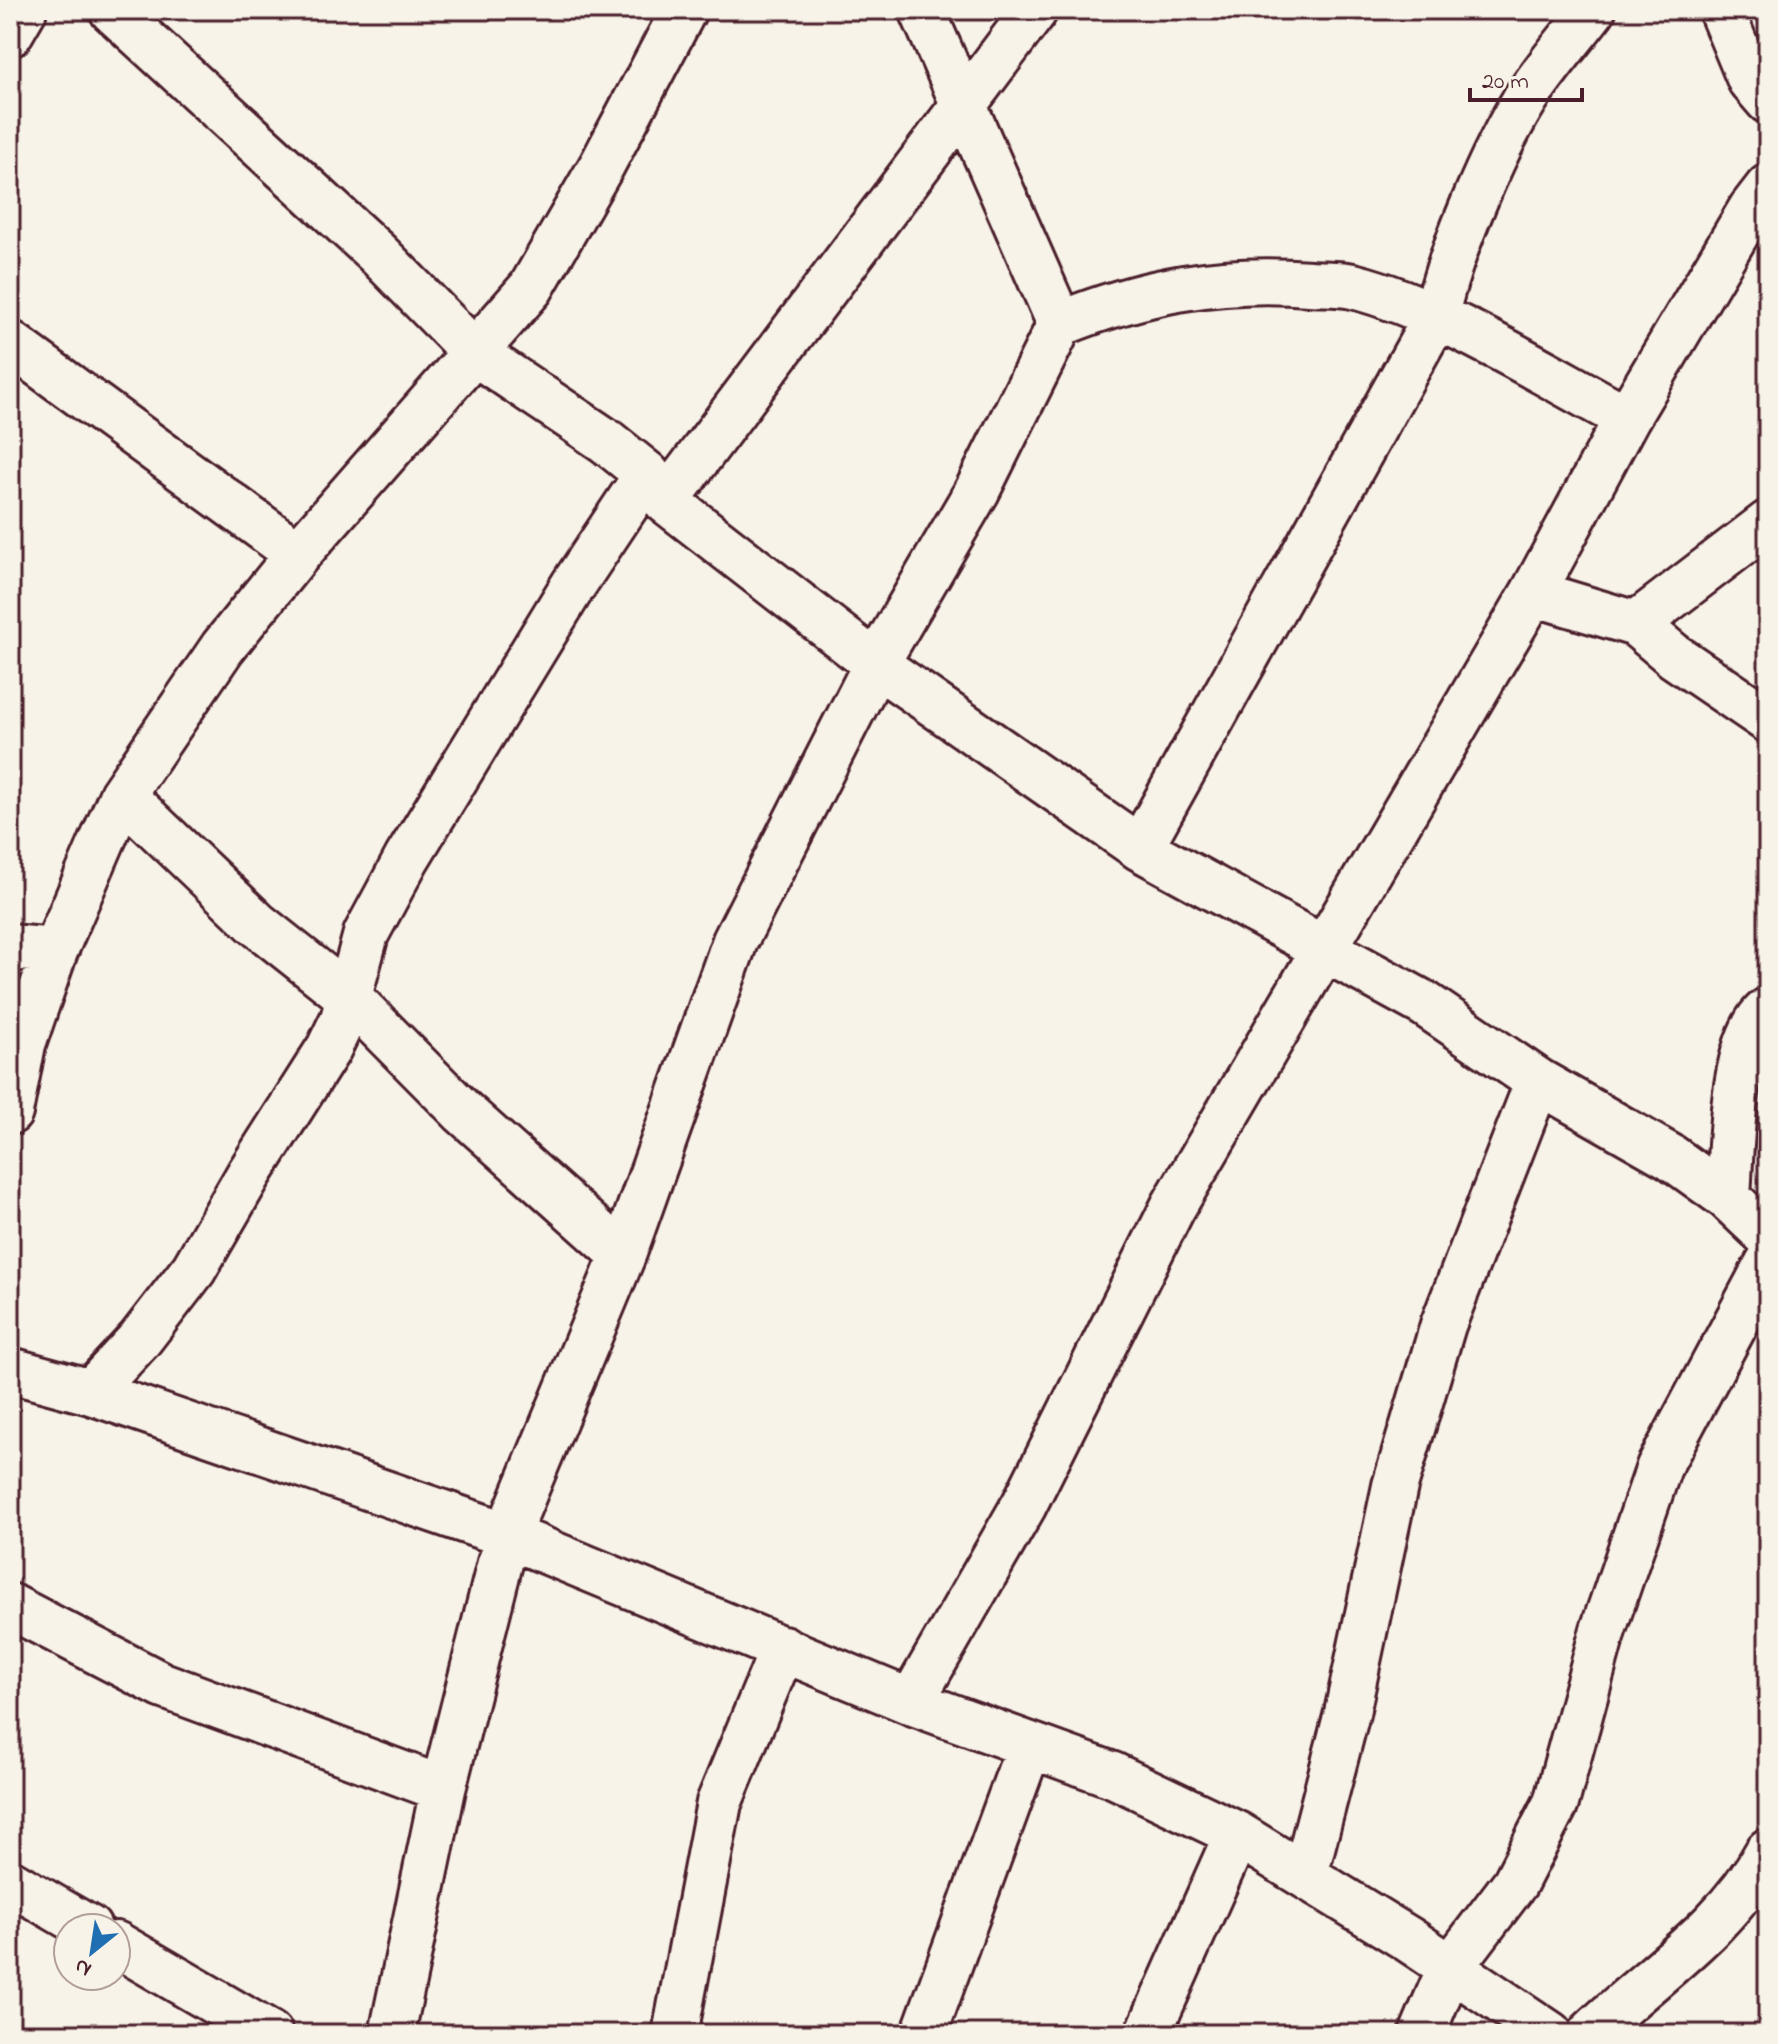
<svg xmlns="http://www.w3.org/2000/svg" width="1778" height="2044" viewBox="0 0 1778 2044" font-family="'Indie Flower',sans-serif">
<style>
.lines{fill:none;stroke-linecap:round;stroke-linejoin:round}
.minor-casing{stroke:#4a1f2b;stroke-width:50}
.minor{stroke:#f7f3e8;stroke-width:44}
</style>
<rect width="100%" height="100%" fill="#f7f3e8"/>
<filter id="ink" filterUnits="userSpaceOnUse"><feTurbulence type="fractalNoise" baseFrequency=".0125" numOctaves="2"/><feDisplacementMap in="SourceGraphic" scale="16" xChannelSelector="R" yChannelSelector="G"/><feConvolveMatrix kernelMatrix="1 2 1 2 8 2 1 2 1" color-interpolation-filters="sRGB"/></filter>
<g filter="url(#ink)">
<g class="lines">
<defs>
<path id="minor" d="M112 10 378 254 475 353 606 441 647 474 666 501 876 664 1140 848 1425 1004 1538 1081 1671 1157 1728 1198 1768 1236
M922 10 1060 324
M1721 10 1750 80 1768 101
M10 34 24 10
M10 343 298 554
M666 501 1035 10
M1533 593 1636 624 1674 656 1768 720
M1636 624 1768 523
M122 795 257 924 349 997 462 1111 623 1255
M1140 848 1436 317C1447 258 1494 149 1526 98 1546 67 1571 39 1593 10
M10 947 55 951
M10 1112 23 1044 55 951 122 795 223 647 298 554 531 288 602 165 684 10
M1728 1198C1731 1155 1731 1036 1768 1010
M10 1370 91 1392 507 1535 911 1702 1113 1775 1237 1834 1408 1939 1550 2034
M91 1392 140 1339 194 1269 249 1174 329 1048 343 1019 366 934 407 858 574 584 647 474
M10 1606 162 1685 443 1789
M911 1702 1024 1505 1173 1207 1533 593 1627 418 1751 209 1768 187
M1305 1875 1347 1713 1395 1486 1443 1325 1538 1081
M10 1882 89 1928
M116 1944 270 2034
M392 2034 443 1789 507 1535 623 1255 735 941 876 664 977 491 1060 324C1143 290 1221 276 1310 283 1324 284 1340 283 1353 286 1440 308 1546 375 1627 418
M675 2034 719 1803 783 1648
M924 2034 1029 1747
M1148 2034 1237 1834
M1422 2034 1449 1970 1515 1883 1556 1803 1603 1630 1659 1467 1768 1263
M1590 2034C1652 1974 1726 1929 1768 1851"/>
</defs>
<!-- minor casing -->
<use href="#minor" class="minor-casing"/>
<!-- minor -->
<use href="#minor" class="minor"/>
</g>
</g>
<!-- margin -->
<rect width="1778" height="2044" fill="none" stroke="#f7f3e8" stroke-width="40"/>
<rect x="20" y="20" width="1738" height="2004" fill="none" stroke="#4a1f2b" stroke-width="3" filter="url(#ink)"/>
<!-- north arrow -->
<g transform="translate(92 1952) rotate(210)"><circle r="38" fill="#f7f3e8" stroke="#b29e9c" stroke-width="2"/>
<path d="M0-6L14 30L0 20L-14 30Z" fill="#1f6fb2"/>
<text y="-12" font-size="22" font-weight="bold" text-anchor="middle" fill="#4a1f2b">N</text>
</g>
<!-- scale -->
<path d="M1470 88v12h112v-12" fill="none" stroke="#4a1f2b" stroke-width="4"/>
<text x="1482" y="88" font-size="24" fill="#4a1f2b" stroke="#f7f3e8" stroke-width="6" paint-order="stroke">20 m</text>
</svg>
